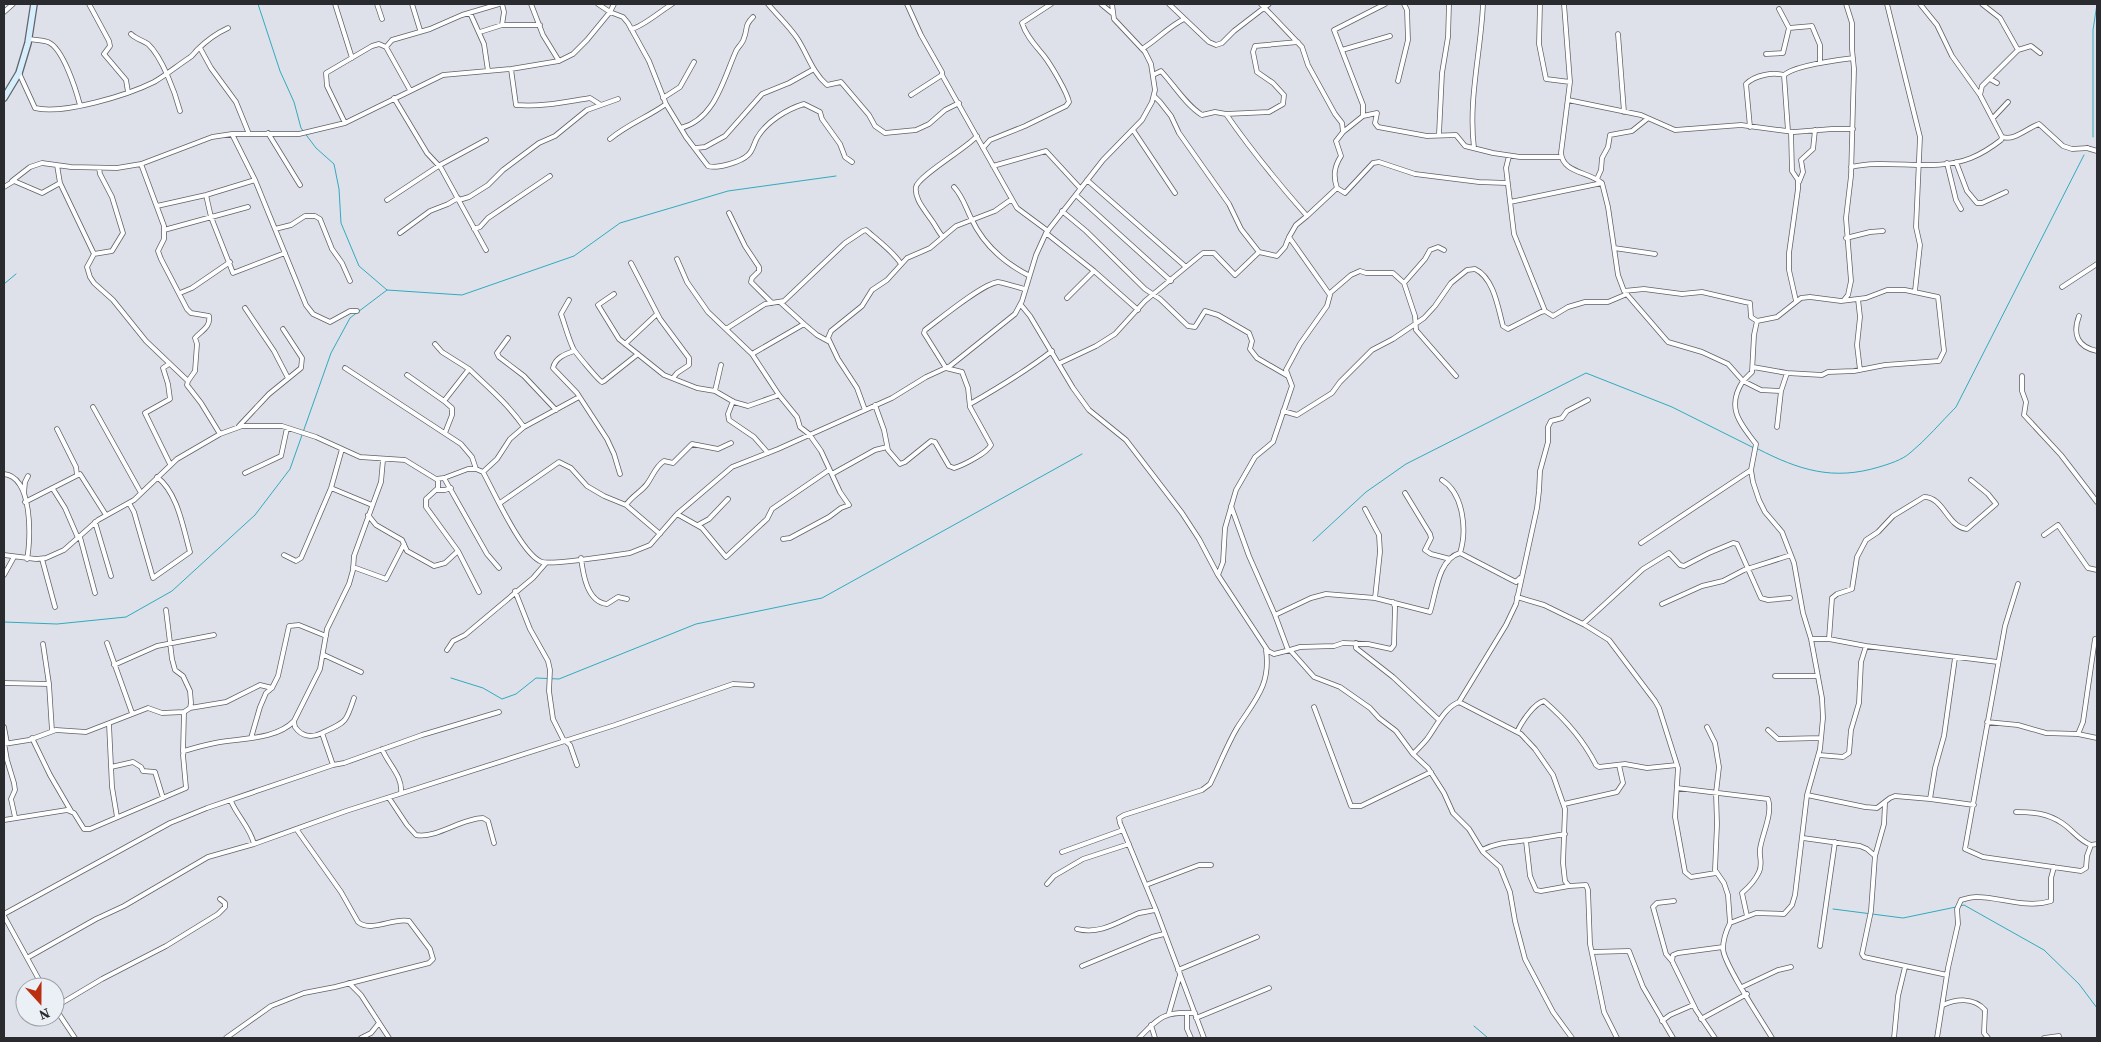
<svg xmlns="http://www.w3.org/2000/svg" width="2101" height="1042" viewBox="0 0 2101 1042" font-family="'Source Serif 4',serif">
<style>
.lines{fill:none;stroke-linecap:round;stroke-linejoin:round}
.stream{stroke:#31aabf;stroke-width:1}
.street-casing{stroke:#5f6269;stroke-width:5.5}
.secondary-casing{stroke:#5f6269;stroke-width:8}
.street{stroke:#fff;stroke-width:4}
.secondary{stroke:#d7eefc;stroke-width:5.5}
</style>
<rect width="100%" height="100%" fill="#dee1e9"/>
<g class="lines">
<!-- stream -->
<path class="stream" d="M258 4 280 71 294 102 301 128 316 148 334 164 339 189 341 223 359 266 387 290
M2093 137V30L2097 4
M4 284 16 274
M1758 449C1799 470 1833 481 1879 467 1889 464 1902 460 1910 453 1927 439 1941 422 1956 407L2084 155
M1313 541 1366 492 1406 464 1586 373 1672 407 1754 448
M4 622 57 624 126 617 172 591 255 515 290 469 331 353 350 318 387 290 462 295 574 256 620 223 728 191 836 176
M451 678 483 688 502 699 516 694 536 678 559 679 696 624 822 598 1082 454
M1960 906 1964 905 2044 950 2079 984 2097 1008
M1833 909 1903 918 1956 907
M1474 1026 1488 1038"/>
<defs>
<path id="street" d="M89 4 109 41 110 46 104 54 126 80 128 92
M335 4 352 58
M377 4 382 19
M412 4 420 30
M502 4 504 12 502 25
M531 4 543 35 559 61
M598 4 610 12 623 17 628 23 649 61 666 104 686 137 708 166C717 169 741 162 748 155 753 151 754 143 757 138 766 122 787 109 804 104L820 112 822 119 840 144 845 157 852 162
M768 4C777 15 789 26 797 38 807 53 812 72 827 85L841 82 869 115 875 126 885 133 916 130 929 124 945 110 959 103
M907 4 921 35 942 72V75
M1101 4 1112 13
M1169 4 1209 42 1216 45 1222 43 1234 31 1269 4
M1261 4 1302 47 1308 65 1335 114 1342 123 1343 132 1336 141 1341 156C1334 167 1333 176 1337 188L1307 216
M1540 4 1539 44 1546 79 1570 82
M1564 4 1570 82 1561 153C1563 173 1587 171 1602 183L1608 207 1618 275 1624 291 1668 342 1702 352 1728 364 1743 381C1726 407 1739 422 1756 444L1751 470 1753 482 1759 500 1765 512 1782 532 1794 563 1803 613 1811 639 1822 698 1823 718 1820 749 1807 795 1795 895 1792 905 1784 914 1756 913 1730 923C1726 931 1723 940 1723 949 1724 965 1762 1021 1772 1038
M1887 4 1920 137 1916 227 1920 245 1915 291
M1982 4 2000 18 2018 50
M1779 9 1789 28 1812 26 1820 45V63
M4 12 13 4
M470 13 484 44 488 71
M631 29C641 28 662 10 672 4
M480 32 502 25H540
M131 34C136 39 142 40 148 44 162 57 175 92 180 111
M1618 34 1624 112
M28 39C35 40 42 40 48 42 63 48 76 90 80 105
M386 47 392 40 430 29 462 15 499 4
M200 48 211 68 236 102 249 134
M1142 49C1157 40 1168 27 1184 19
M1342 50 1390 36
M1766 54 1783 53 1789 28
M511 69 516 105C542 107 564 102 590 98L601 105 618 99
M19 73 35 108C63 115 128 95 154 82 166 75 177 66 189 58 193 56 194 53 197 50 206 41 217 33 228 28
M1153 75 1161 71C1174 85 1186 105 1202 115L1215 112 1226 114C1251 150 1278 183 1307 216L1296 225 1289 237 1330 295 1327 306 1300 344 1286 370 1292 386 1273 442 1255 457 1236 490 1225 528 1223 562 1218 575
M1990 79 1997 83
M1398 81 1408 40 1407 10 1404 4
M911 95 942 75 1013 201
M1980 95 1982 86 2018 50 2031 46 2040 53
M1154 96 1160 102 1171 116 1179 133 1229 204 1241 229 1259 252 1277 256 1285 247 1289 237
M394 98 427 153 441 168 486 250
M663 98 680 87 694 62
M1568 100 1641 115 1675 130 1741 125 1794 132 1832 129H1853
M1226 114 1269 112 1283 104 1284 95 1273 83 1257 72 1253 52 1255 46 1298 42
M1363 116 1377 113 1375 123 1378 127 1427 136 1456 135 1465 146 1493 153 1520 157H1561
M1993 118 2008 102
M345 123 327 86 326 73 372 46 379 44 386 47 410 90
M1750 127 1746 84C1755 75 1773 72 1784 75
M681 128C715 119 723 80 736 51 738 47 743 43 744 38 748 28 744 26 753 17
M1133 130 1175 193
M1788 131 1784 75C1795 65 1837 60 1853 58
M1343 132 1363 116V105L1334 30 1385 4
M1791 132 1792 171 1798 180V189L1789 253V270L1796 301
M268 133 300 185
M232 134 255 180 306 305 313 314 330 322 350 311H357
M1439 134 1442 73 1448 37 1449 4
M2002 137C2015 141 2027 128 2039 124L2063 146 2072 149 2088 148
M610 139C628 124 648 117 666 104
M696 148 705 147 725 136 762 94 789 83 814 69
M983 148 990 140 1025 126 1066 106 1069 102C1067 92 1051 65 1044 56 1036 46 1026 36 1022 23L1051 4
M1474 148C1468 99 1481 52 1483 4
M2087 148 2097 151
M1509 156 1506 168 1514 234 1545 311
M1956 162 1967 191 1977 203H1982L2006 192
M1947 163 1956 200 1961 209
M141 164 164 226V239L158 251 161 259 187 309 191 313 209 316C211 327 201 331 195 338L197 344 195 371 188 381
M57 165 60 183 94 254 87 267 90 277 94 283 113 300 146 341 188 381 187 385 201 403 220 434
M993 166 1046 151 1080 188
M1851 167C1889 158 1934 173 1971 158 1981 154 1992 147 2001 140L2002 137 1980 95 1952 56 1937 25 1920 4
M1597 179 1601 170 1602 158 1608 147 1610 135 1632 131 1647 119
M12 181 30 167 42 163 71 167 117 168 141 164 212 137 232 134H299L345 123 443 75 511 69 559 61 573 54 587 40 610 12 614 4
M1799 182 1803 172 1801 160 1813 149 1815 130
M4 187 14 181 42 193 60 183
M954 187C963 197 965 206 971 218 983 244 1003 262 1028 275
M1337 188 1345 193 1373 163 1379 162 1415 174 1479 182 1507 183
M206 195 211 217 233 273 285 253
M1076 195 1171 281
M387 200 440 165 486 140
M459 200 469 197 488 185 503 170 539 143 555 136 587 110 601 105
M1510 202 1602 183
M157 206 206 195 255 180
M1062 211 1086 231 1145 289 1160 299 1188 326 1195 327 1205 311 1218 315 1249 333 1252 341 1250 349 1257 358 1288 376
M729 213 745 246 759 267V271L752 278 751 282 772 303
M275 229 291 225 305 216H315L320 219 332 249 342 263 350 281
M474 229 480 227 488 218 550 176
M164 230 248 207
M400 233 430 211 448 204 458 198
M1046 233 1094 271 1138 310
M943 237C938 232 935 224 930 218 924 209 914 198 916 187 918 176 967 148 977 136
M1846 238 1870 232 1883 231
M1614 248 1655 254
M1444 250 1438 247 1430 250 1425 259 1404 283 1415 316 1416 330 1456 376
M94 254 112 251 123 233 112 197 100 174 99 168
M677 259 687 282 708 312 752 354 779 395 797 417 800 427 809 434 821 451 840 492 849 505 841 508 829 517 790 538 783 539
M631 263 660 319 689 358V365L677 373 673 378
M1186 267 1203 253H1214L1235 275 1259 252
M2062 287 2097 264
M1624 291 1644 289 1682 294 1702 292 1745 302 1750 303 1751 317 1757 321
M180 293 192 288 230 262
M1330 293 1351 275 1360 271 1366 273H1393L1404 283
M614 294 598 305 619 339 664 375 697 388 715 391 734 402 748 406 779 395
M1067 298 1094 271
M1858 299 1860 317 1857 345 1860 370
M569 300 561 314C565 325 568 337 573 348 574 351 599 381 602 382L604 381 638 354
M1844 300 1848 295 1851 281 1846 218 1851 176 1854 69 1852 49V23L1846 4
M1021 305 1030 316 1073 388 1089 410 1126 440 1182 513 1199 539 1218 575 1268 651 1274 654 1290 650 1314 677 1340 687 1370 708 1379 718 1396 731 1413 754C1418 749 1423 744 1427 739 1436 727 1445 707 1459 702L1521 734 1535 749 1553 775 1565 809 1563 863 1565 881 1569 886 1586 885 1588 890 1590 944 1604 1012 1617 1038
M245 308 274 351 288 378
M2079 316C2072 335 2078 347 2097 351
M804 324 817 335 828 341
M726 329 765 304 784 301 845 243 863 231 866 230C877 240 894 252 901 264
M508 338 497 353 499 357 524 376 556 410
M435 344 442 352 469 369 444 401 452 408V415L445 433
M625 344 657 314
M574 351C565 354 555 358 553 368L577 393 607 439 614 454 620 474
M752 354 804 324 781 303
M1060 363 1096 346 1115 334 1145 301 1186 267 1087 180
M169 364 163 368 168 384 170 399 145 413 170 464
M1753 367 1787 373 1822 375 1828 372 1854 371 1885 365 1939 361 1944 351 1938 297 1905 290H1887L1866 298 1841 301 1810 297 1801 298 1777 317 1757 321 1754 335 1752 372 1743 381 1761 390 1781 391 1777 427
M345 368 461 444 472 457 476 469
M469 369C489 388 508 404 524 427
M407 375 444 401
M2022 376V391L2026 402 2024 415 2061 455 2097 502
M715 391 721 365
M1781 391 1787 373
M733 401 728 414 729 420 754 437 768 453
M970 404C998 388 1026 371 1052 351
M875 405 884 430 888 450 900 464 905 462 931 441 935 442 949 466 954 468C964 465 987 453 991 445L970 407 968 388 962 372 946 368 924 333 925 330C940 319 982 284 998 282 1000 282 1021 288 1024 289
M93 407 141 493
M865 410 857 388 838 359 828 338 831 331 862 306 872 290 887 280 907 258 930 248 956 226 995 211 1009 201H1013L1017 208 1048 231
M1283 411 1297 415 1332 393 1340 382 1372 350 1393 339 1424 318 1435 306 1451 283 1467 270 1475 269C1494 278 1498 308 1503 326L1508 329 1541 312 1545 311 1553 316 1568 307 1585 302H1608L1627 294
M239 426 269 394 301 368 302 358 283 329
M57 429 76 467 77 475
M483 472 497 459 510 439 524 427 579 397
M245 473 281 456 287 428
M4 474C33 477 31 539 27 559
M832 474 875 450 887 447
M444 478 487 554 499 568
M438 480V488L426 499V507L458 551 479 592
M1442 480C1464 494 1467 531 1460 553
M331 488 372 505
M53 489 65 508 78 538
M437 490H445L451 488
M24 493 25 482 28 476
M1405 493 1430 534 1431 538 1425 550 1431 554 1450 559
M25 502 80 474 106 515
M129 503 134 512 153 578 190 552C183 528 178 493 157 477
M500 503 559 462 571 468 587 486 604 496 626 505 660 534
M626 505C632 496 641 492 647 484 653 476 655 467 664 461L673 463 692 444 718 449 731 443
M1231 506 1249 556 1275 615
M1365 509 1379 535 1380 552 1375 598
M677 514 702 528 726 557 767 519 772 509 829 470
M368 515 376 525 402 540 407 551 434 566 445 563 458 551
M95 522 111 576
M698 525 709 519 728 499
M2044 535 2058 525 2088 568 2097 570
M80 537 95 593
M1641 543 1751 470
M4 555 36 559 46 558 64 550 98 520 134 500 177 459 220 434 242 426H282L316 437 360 457 405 460 436 479 444 478 468 469H476L483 472C494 492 522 555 542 562 550 565 617 555 630 553L650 545 677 514 732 467 778 449 892 398 926 377 950 366 1015 314 1022 301 1036 255 1046 233 1103 160 1142 120 1152 102 1155 90 1151 64 1145 52 1114 19 1112 4
M284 555 296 561 301 558 331 488 342 449
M581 558C583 574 587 602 607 604L618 597 627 599
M42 559 55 607
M353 567 386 579 404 544
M4 575 14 557
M2018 584 2005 626 1965 849 1983 857 2081 871 2086 868 2087 856 2091 845 2097 844
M515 591 530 629 548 661 550 670 549 691 553 719 563 739 570 745 577 765
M1517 597 1544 605 1585 625 1609 640 1655 701 1659 708 1678 768 1675 817 1685 872 1691 877 1716 873
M1662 604 1702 586 1723 581 1744 570 1791 555
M166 610 172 659 175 670 183 676 190 691 191 703 190 708 184 712 183 752
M1583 624 1643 569 1669 553 1680 565 1684 566 1709 553 1733 543 1737 544 1761 598 1768 600 1790 598
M1811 639H1829L1866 646
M1829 639 1832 598 1837 594 1852 589 1857 557 1866 540 1878 532 1893 516 1924 497C1944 497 1947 527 1967 529L1996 504 1988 494 1971 480
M107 643 132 713
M1356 643V648L1393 677 1439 720
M43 644 49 684 52 731
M447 650 453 641 465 635 533 578 546 563
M1288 650 1275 615 1311 598 1326 594 1375 598 1430 612C1436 594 1438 559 1460 553L1512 580 1516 582 1520 578
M1290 650 1300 647 1334 646 1343 643 1368 644 1391 649 1394 645 1395 607 1393 602
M324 655 361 672
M114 665 157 646 214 635
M1775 676H1818
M4 683 49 684
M1459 702 1506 625 1516 604 1537 508 1539 491 1540 471 1548 442V427L1551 421 1562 418 1567 411 1588 400
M1314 707 1351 806H1361L1431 772
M190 708 226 702 260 685 272 688
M294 722 295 727C302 737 312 738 322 733L333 765
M1987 722 2018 725 2046 733 2078 734 2097 738
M109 724 112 787 117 817
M4 727 7 743
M1707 727 1715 743 1719 767 1716 793 1717 824 1715 870 1724 883 1728 895 1730 923
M1768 730 1778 739 1821 738
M1517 732C1521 723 1534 703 1544 701 1566 720 1583 739 1596 765L1599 767 1625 764 1647 768 1677 765
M322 733C346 722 346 723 354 698
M2078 734 2083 722 2095 639
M32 738 50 775 71 811
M251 738 260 707 266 693 272 688 278 676 289 626 299 625 326 636
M4 743 7 760 14 783 15 790 11 799 15 817
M4 744 29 740 56 730 86 732 148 708 162 713 184 712
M382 749C388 764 403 776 401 793
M1413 754 1428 768 1444 793 1453 813 1469 829 1483 852 1500 867 1510 892 1515 921 1525 959 1553 1012 1572 1038
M1819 755 1843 757 1849 753 1851 730 1859 703 1861 662 1866 646 1998 662
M111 767 133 762 141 767 143 771 155 772 163 798
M1677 788 1768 799C1773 814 1762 834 1760 849 1759 857 1763 864 1759 872 1755 881 1749 887 1742 893L1747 916
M1807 795 1865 807 1877 808 1890 798 1895 796 1930 799 1935 768 1944 736 1955 658
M389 798 407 825 416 835C436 839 462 818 483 818L488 821 494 843
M1930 799 1974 805
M231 801C237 816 250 827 254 844
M1564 804 1617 792 1623 783 1619 765
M2016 812C2033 812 2047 813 2062 823 2074 831 2077 839 2091 845
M4 820 67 810 74 813 84 829H90L186 788 183 755 184 751C194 748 205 745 215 743 240 738 276 740 294 721L320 669 327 629 349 584 353 570 354 556 381 482 383 460
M1803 838 1860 846 1867 849 1875 856 1871 911 1862 954 1864 957 1947 975
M1526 841 1530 876 1536 890 1541 891 1569 886
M1482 850C1498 842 1512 842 1529 840 1541 838 1553 836 1565 834
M1062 852 1123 830
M1875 856 1884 824 1885 803
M1047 884 1054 876 1083 859 1129 844
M1146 885 1199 865H1211
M1674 901 1657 903 1653 907 1666 954 1672 961 1696 1010 1715 1038
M4 914 170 823 207 808 333 765 344 763 422 735 499 712
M4 916 43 987
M1077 929C1101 935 1119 921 1139 913 1145 912 1150 911 1156 910
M1820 946 1835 842
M1592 952 1629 951 1643 987 1673 1038
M27 958 96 919 124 906 208 857 254 844 346 811 615 725 733 684 752 685
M1672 961 1673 955 1678 953 1723 947
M1082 966 1152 937 1164 934
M1178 970 1257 937
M349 983 361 995 389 1038
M1742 987 1778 970 1791 967
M1943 1005C1956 999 1974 997 1985 1010L1984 1033 1988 1038
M55 1007 102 979 166 946 218 914 225 907V903L220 899
M55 1008 75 1038
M1169 1013 1180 975
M1187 1013V1029L1191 1038
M1196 1018 1269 988
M1701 1019 1747 994
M1662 1021 1670 1015 1693 1005
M1151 1025 1155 1038
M226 1038 271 1006 304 993 335 987 429 963 433 959 430 949 409 921C394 917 371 933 358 922L341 892 297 830
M361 1038 371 1033 379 1023
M1139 1038C1159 1017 1165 1011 1195 1013
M1204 1038 1156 910 1120 823 1119 818 1124 815 1202 790 1210 784C1219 766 1227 745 1237 728 1255 700 1271 685 1266 650
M1894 1038 1898 996 1905 967
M1937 1038 1948 968 1958 924 1957 909 1961 900C1965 899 1971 897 1976 897 2001 897 2026 909 2051 901V878L2054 867
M2044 1038 2059 1036"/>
<path id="secondary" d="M4 98 19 73 28 43 34 4"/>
</defs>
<!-- street casing -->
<use href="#street" class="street-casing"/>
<!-- secondary casing -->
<use href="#secondary" class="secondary-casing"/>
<!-- street -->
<use href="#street" class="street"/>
<!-- secondary -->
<use href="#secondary" class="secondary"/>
</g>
<!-- border -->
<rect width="2101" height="1042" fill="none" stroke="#292b2e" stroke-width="10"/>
<!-- north arrow -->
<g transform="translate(40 1002) rotate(159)"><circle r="24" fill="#ebeff6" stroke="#9da1a6"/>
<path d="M0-4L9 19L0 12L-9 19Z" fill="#ba2f10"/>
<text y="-8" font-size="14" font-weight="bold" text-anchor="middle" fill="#292b2e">N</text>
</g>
</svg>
